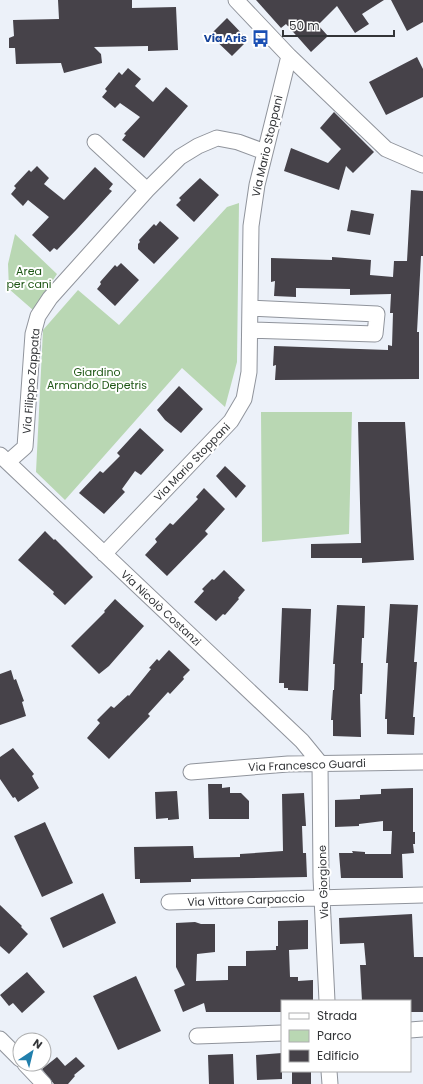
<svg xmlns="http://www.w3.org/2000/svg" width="423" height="1084" viewBox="0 0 423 1084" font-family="Poppins,sans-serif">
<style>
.green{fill:#b9d7b3}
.building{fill:#464249}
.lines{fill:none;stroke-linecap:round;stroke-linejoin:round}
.minor-casing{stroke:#90949c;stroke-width:17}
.minor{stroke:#fff;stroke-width:15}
.labels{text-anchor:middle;stroke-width:4;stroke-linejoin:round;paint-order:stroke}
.transit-label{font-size:11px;font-weight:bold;fill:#164399;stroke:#fff;text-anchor:end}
.street-label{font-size:11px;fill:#333538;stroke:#fff}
.park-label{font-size:11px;fill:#1f5716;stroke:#fff}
</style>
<rect width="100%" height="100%" fill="#ecf1f9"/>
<!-- green -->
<path class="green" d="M239 203 237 362 225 407 182 368 65 500 36 472 43 330 78 290 119 325 227 207Z
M15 234 57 274 33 310 9 289 8 264Z
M261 412H352L349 534 262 542Z"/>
<!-- building -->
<path class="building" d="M58 0H132V8L176 7 178 50 148 51V46L94 47 101 54 102 63 64 73 61 63 16 64 15 48H9V38L14 36 13 20 59 19Z
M256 0H384L362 14 369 24 355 33 337 6 318 25 328 36 311 52 286 24 281 28Z
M391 0H423V22L407 31Z
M227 18 248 40 232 56 210 35Z
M417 57 423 69V97L386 115 369 82Z
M128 68 141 79 135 86 153 102 166 87 188 106 144 158 122 140 126 135 124 134 140 117 120 103 115 108 102 97 107 91 105 89 119 72 122 75Z
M334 112 374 152 353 173 346 166 339 190 284 171 291 148 328 163 341 149 320 128Z
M37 166 49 178 44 184 64 200 95 167 113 184 109 189 112 191 77 229 57 250 54 248 50 252 32 235 49 217 28 200 23 206 11 194 16 188 14 186 29 170 31 172Z
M200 178 219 195 194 222 176 205 181 200 179 198Z
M411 190 423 191V256H421L417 332H419V379L275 380 276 365 273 366 274 346 388 350V345L392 346 393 313H390L391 294 350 295V289L296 288V297L274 296 275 281 271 282V258L332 260V257L371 260 370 275 393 277 394 261H407Z
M351 210 374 214 370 235 347 231Z
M160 221 179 238 154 264 138 249V244L140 242 139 240 154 224 156 226Z
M121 263 139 280 115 306 97 289 101 284 100 282 115 265 117 267Z
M179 386 203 409 181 433 165 420 157 410Z
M358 422H405L414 560 362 563V558H311V544L361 543Z
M140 428 164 450 141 475 135 471 122 489 125 492 104 514 79 493 100 471 103 473 120 456 117 453Z
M225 466 246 486 236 498 216 476Z
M204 488 225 509 205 531 208 534 167 576 145 555 157 542 155 539 170 523 173 525 198 499 196 497Z
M45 531 54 540 55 539 93 577 65 605 53 594 54 592 18 560Z
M224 570 245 590 238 598 239 599 225 615 223 614 216 621 194 602 204 591 202 589 212 579 214 580Z
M115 599 144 626 109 666 99 674 71 646 105 612 104 611Z
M390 604 418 605 414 662H417L413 717H415L414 735 387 734V719H385L388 663H386Z
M337 605 365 606 364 638H362L361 663H363L362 694H360L361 737 333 736V720H331L333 690H334L335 664H333Z
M282 608 311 609 308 691 288 690V688H284V683H279Z
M169 650 190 670 183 677 184 679 170 694 168 692 148 714 150 716 109 759 87 738 100 723 97 720 111 706 114 708 128 695 129 696 151 669 149 668 157 659 159 661Z
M11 670 14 680 16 679 24 701 22 702 26 716 0 725V674Z
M13 748 34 774 32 776 39 788 18 802 15 797 13 798 0 779V757Z
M208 784H222V788L230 787V793H241L249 801V819H209Z
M413 788V832H415V844H413L414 853 402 854 403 878H341L339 853H353L352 851 365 852V854H391L392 831H383V821L359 824V826L335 827V800L360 799V795L381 794V789Z
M177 791 179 819 168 820V818L156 819 155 792Z
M304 793 306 826H302L303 853H306L307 877 191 879V882L140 883V879H135L134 847 193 846 194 858 240 857V854L283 851 282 794Z
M45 822 73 883 42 897 14 836Z
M103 893 116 923 63 948 50 918Z
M0 905 22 926 21 927 28 934 9 954 0 946Z
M412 914 414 957H423V1012H410V1001H362L360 965H366L364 943 340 944 339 918Z
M308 920V949L289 950 290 977H298V981L313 980V1001H282V1012H206L204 1003 183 1012 174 990 185 985 176 967V923L195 922 201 924H215V952L197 954 196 981 228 980V966H246V951L276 950V946H278V921Z
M27 972 45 992 22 1013 13 1003 9 1006 0 995Z
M136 976 161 1031 118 1050 93 996Z
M282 1053V1079L257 1080 256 1055Z
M233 1054 234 1084H209L208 1055Z
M57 1057 65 1066 76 1057 85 1066 74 1075 75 1076 68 1084H54L42 1069Z
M292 1071H311V1084H292Z"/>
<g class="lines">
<defs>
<path id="minor" d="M236 0 289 56 386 149 423 165
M95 142 147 190
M250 330 375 334 377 314 251 308
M0 455 302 741 320 763 321 877 327 1001
M8 462 25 447 33 334 38 316 50 298 147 190 180 157 198 146 217 138 238 142 265 152
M104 554 231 421 244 399 249 372 251 226 257 185 289 56
M191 772 288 764 423 762
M169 902 423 895
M410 1030 423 1029
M197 1036 282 1033
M0 1039 20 1059
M25 1064 44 1084
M329 1071 330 1084"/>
</defs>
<!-- minor casing -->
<use href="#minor" class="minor-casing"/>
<!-- minor -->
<use href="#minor" class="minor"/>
</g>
<!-- icons -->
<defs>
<symbol id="bus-bare" viewBox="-9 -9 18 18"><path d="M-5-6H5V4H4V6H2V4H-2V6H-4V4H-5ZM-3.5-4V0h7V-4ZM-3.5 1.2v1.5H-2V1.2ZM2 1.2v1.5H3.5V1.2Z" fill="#1a4fb4" stroke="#fff" stroke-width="2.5" paint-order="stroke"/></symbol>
</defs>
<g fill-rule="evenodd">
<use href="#bus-bare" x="248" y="26" width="25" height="25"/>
</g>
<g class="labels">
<!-- transit labels -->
<g class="transit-label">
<text x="247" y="42">Via Aris</text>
</g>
<!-- street labels -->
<g class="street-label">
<text transform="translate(267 146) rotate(-77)" y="4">Via Mario Stoppani</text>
<text transform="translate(31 381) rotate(-85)" y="4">Via Filippo Zappata</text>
<text transform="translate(192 462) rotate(-46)" y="4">Via Mario Stoppani</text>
<text transform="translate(161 608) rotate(43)" y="4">Via Nicolò Costanzi</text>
<text transform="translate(307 765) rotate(-2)" y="4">Via Francesco Guardi</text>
<text transform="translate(323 882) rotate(-92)" y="4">Via Giorgione</text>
<text transform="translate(246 900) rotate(-2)" y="4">Via Vittore Carpaccio</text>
</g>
<!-- park labels -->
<g class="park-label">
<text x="29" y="275">Area<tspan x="29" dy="13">per cani</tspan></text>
<text x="97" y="376">Giardino<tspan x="97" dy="13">Armando Depetris</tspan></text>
</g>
</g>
<!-- legend -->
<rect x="281" y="1000" width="130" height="72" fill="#ffffff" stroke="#adaeaf"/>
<rect x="289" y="1013" width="20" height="6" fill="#ffffff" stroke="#adaeaf"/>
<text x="317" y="1020" font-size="12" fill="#333538">Strada</text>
<rect x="289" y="1030" width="20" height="12" fill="#b9d7b3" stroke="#adaeaf"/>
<text x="317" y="1040" font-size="12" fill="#333538">Parco</text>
<rect x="289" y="1050" width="20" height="12" fill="#464249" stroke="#adaeaf"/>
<text x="317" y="1060" font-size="12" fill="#333538">Edificio</text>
<!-- north arrow -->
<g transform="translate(32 1052) rotate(35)"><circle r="19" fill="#ffffff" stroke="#adaeaf"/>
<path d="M0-3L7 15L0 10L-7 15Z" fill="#217fac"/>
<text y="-6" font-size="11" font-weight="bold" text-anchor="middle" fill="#333538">N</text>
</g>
<!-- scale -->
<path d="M283 30v6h111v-6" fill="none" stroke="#333538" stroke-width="2"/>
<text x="289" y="30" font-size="12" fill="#333538" stroke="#ffffff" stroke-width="3" paint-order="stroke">50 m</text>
</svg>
